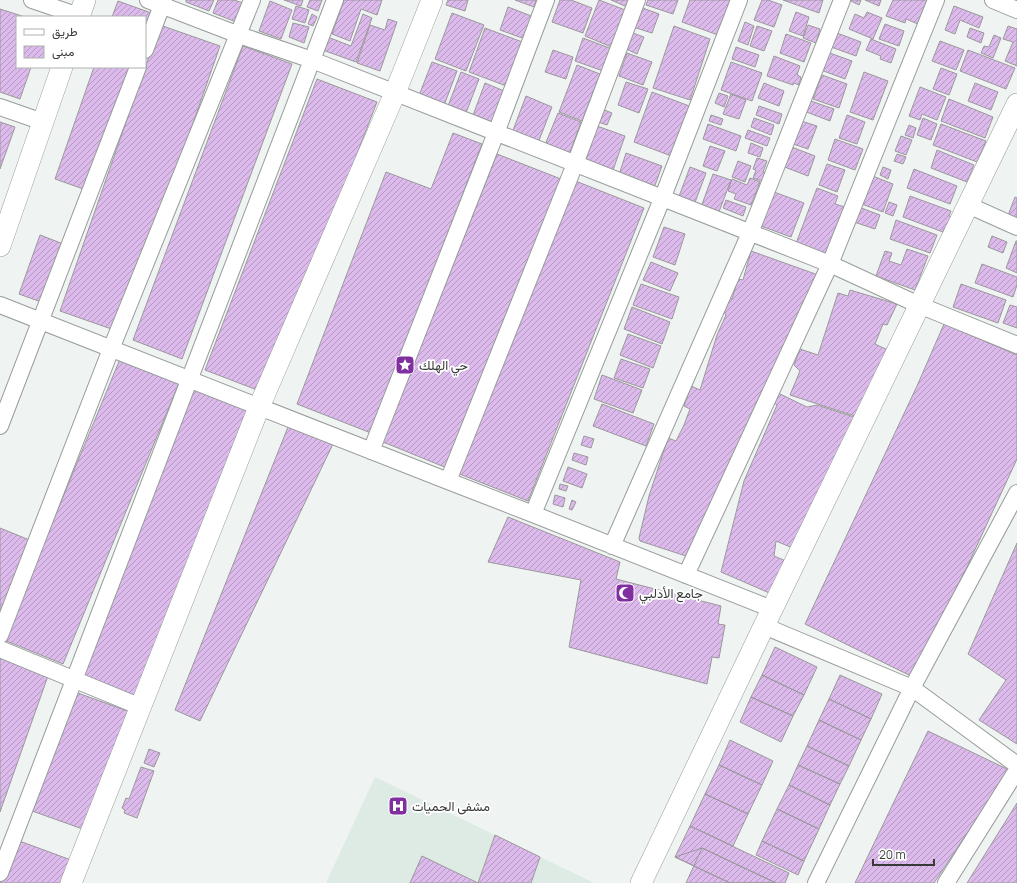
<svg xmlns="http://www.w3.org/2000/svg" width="1017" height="883" viewBox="0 0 1017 883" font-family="Manrope,Vazirmatn,sans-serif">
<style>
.built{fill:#deeae4}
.building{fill:url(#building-hatch);stroke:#9b989c}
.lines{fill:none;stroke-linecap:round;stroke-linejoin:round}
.minor-casing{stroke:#979c9a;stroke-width:18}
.tertiary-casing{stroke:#979c9a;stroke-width:22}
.minor{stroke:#fff;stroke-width:16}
.tertiary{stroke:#fff;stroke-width:21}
.labels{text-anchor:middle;stroke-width:3.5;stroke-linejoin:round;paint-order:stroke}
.poi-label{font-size:13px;fill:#383a39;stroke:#fff;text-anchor:start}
</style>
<defs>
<pattern id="building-hatch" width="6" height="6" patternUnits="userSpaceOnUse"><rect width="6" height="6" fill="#dcbbec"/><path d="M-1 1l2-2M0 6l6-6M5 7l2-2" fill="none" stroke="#b399c0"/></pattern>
</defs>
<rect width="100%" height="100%" fill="#eff4f2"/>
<!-- built -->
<path class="built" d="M375 777 594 883H326Z"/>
<!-- building -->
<path class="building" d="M186 0H214L209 11 186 2Z
M218 0H234L246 4 239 23 213 13Z
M284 0H303L301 6Z
M310 0H322L318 11 307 7Z
M344 0H382L377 15 361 9 350 41 332 34Z
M448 0H468L465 11 446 5Z
M515 0H536L534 7Z
M560 0H571L592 8 583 33 552 22Z
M599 0 628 11 614 48 585 36Z
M611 0H630L627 7Z
M648 0H678L673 14 646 5Z
M690 0H731L718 35 682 22Z
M762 0H768L782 5 774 27 754 20Z
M783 0H823L819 13Z
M851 0H861L859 5 851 1Z
M865 0H881L879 6Z
M893 0H927L918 24 906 19 905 23 886 16Z
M118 1 154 14 145 39V17H112Z
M270 1 292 10 281 39 259 31Z
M296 6 309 10 305 23 292 19Z
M954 6 983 17 979 28 960 20 955 34 945 30Z
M508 7 534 17 525 39 500 30Z
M640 7 659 14 652 33 633 27Z
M0 9 25 17H17V67H31L20 99 0 92Z
M796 12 809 17 803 36 789 31Z
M867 12 882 18 873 39 849 29 855 14 864 18Z
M452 13 484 25 466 71 435 59Z
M312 14 317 17 313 26 308 24Z
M363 14 372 18 356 62 320 49 325 36 351 46Z
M388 19 397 22 380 71 357 63 370 25 385 30Z
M745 22 754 26 748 45 738 41Z
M293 23 309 27 304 43 289 37Z
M885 24 904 31 899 46 879 39Z
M160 25 220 46 120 332 60 311Z
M808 25 820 29 816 43 803 38Z
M674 26 710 39 690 100 653 88Z
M757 26 772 31 764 51 750 46Z
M1008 26 1017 29V66L1005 61 1013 42 1003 39Z
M485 28 525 43 509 87 469 72Z
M970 28 984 33 981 43 967 37Z
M630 32 644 37 637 54 624 48Z
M837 33 861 42 856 56 831 47Z
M786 34 811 43 804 62 780 53Z
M994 35 1001 38 993 58 981 53 984 46 989 47Z
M583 38 612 49 603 71 575 61Z
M871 39 896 49 891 63 880 59 881 56 866 50Z
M940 41 964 50 956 70 932 61Z
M243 46 292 64 182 359 133 340Z
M736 47 759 55 755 67 732 59Z
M553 50 573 57 566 79 545 72Z
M968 50 1015 68 1006 89 960 71Z
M827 52 852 61 845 79 821 70Z
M627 53 652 62 643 85 619 76Z
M774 56 800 66 797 75 801 77 799 85 794 83 793 85 767 76Z
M432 62 457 71 443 108 418 98Z
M731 62 762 73 752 101 721 90Z
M577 65 600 74 582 121 559 112Z
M94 67H135L89 191 55 179Z
M941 68 957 74 949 95 933 89Z
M461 72 479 79 466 113 448 106Z
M864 72 888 81 873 120 850 112Z
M822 75 847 84 839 108 813 99Z
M317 79 377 102 265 393 205 370Z
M626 82 648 89 639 113 618 105Z
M485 83 509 93 496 127 472 118Z
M764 83 784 91 779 106 758 98Z
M975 83 998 92 991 110 968 101Z
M920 87 946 97 937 120 922 114 920 120 909 116Z
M652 92 692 107 674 157 634 142Z
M719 93 728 96 724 107 715 103Z
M731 94 746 100 739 119 723 114Z
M526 96 552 107 538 143 512 133Z
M949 99 993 117 985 138 941 121Z
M808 100 834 109 830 121 804 111Z
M759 106 782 114 779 124 756 115Z
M599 108 612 113 607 125 595 121Z
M558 113 581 122 569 155 545 145Z
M711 115 723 119 721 125 709 121Z
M847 115 865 122 857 144 839 138Z
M754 118 774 125 771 135 751 127Z
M923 118 937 124 931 140 917 135Z
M798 120 817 126 808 149 790 143Z
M0 122 15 127 0 169Z
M708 124 741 136 736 151 703 139Z
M941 124 986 141 977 162 933 145Z
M909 125 916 128 913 138 905 135Z
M597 126 625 136 612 173 585 163Z
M748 130 770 138 767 146 745 138Z
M453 133 482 144 371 433 297 404 386 172 431 189Z
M901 136 912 140 906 155 895 151Z
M835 139 863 149 855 170 828 160Z
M751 143 763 148 760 157 748 153Z
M710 146 725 151 717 171 703 166Z
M789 146 815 156 808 176 782 166Z
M937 150 974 165 967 182 931 168Z
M626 153 662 166 654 188 619 175Z
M497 154 561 179 447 468 383 442Z
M897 154 906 157 903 164 894 161Z
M757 158 767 161 763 172 768 173 765 182 753 178 756 170 753 169Z
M738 161 751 166 745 182 732 177Z
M827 164 845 170 837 192 819 185Z
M690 167 706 173 694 205 678 199Z
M883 167 891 170 888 179 880 175Z
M914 169 957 186 950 204 907 188Z
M713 174 731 180 717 217 700 210Z
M870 175 893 184 883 212 859 203Z
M750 178 760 182 751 205 734 199 736 194 728 191 732 179 747 185Z
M573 180 644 208 528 501 457 473Z
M817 188 838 196 835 204 845 207 827 258 795 246Z
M774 192 804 203 791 237 761 226Z
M910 196 951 211 949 216 954 218 949 230 944 228 943 232 903 217Z
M1015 197 1017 198V222L1007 218Z
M726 200 746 207 743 216 723 208Z
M889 202 897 205 893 216 885 213Z
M856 206 880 215 875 229 851 221Z
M896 220 937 235 930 253 890 239Z
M664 227 685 234 675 265 653 257Z
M40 235 66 245 44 303 19 294Z
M992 236 1007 242 1003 253 988 247Z
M1016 241H1017V273L1006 268Z
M907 249 928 256 915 290 876 276 885 251 892 253 889 261 901 265Z
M751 251 821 276 692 558 640 541 639 538 649 496 668 438 676 441 684 425 690 409 684 406 691 386 700 390 717 335 726 315 722 310 727 297 732 299 738 279 743 280Z
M651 262 678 273 670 291 643 280Z
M982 264 1017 277V285L1013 297 975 283Z
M641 284 679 297 672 319 633 305Z
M961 284 1006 300 998 323 953 307Z
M850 290 897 304 887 325 883 324 875 344 890 351 861 418 790 395 800 371 794 365 800 349 818 355 838 293 848 296Z
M1010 305 1017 307V328L1003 323Z
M632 307 670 322 662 344 624 329Z
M944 324 1017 355V459L967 567 911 676 805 624 917 386Z
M628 334 661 346 653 368 620 355Z
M120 359 179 383 63 664 4 640Z
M621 359 650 369 643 388 614 378Z
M602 375 642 390 633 413 594 399Z
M190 386 257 414 140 699 73 672Z
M778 393 807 407 817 405 860 419 795 549 776 541 774 556 786 561 774 595 721 572 744 481 777 405 774 403Z
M602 404 654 424 646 446 593 426Z
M288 427 333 444 200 721 175 710Z
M584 436 594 439 591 448 581 445Z
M574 453 588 457 586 465 572 460Z
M568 467 587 474 582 488 563 481Z
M560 484 568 486 566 491 559 489Z
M555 495 565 498 563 507 553 504Z
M572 500 576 502 572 510 569 509Z
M508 517 620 562 616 579 721 606 718 624 725 625 719 658 712 657 707 684 569 647 581 580 488 562Z
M0 528 32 541 0 619Z
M1017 543V744L979 720 1006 680 968 654Z
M775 647 817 667 804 695 762 675Z
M0 656 49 673 0 812Z
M762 675 804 695 793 716 751 697Z
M840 675 882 694 871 719 829 699Z
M64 688 133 713 91 832 21 807Z
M751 697 793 716 781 742 740 722Z
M829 699 871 719 861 740 819 720Z
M819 720 861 740 849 766 807 746Z
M928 731 1009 770 934 883H855Z
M730 740 773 761 762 785 719 765Z
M807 746 849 766 840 784 798 765Z
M149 749 160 753 154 767 144 763Z
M719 765 762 785 748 814 705 794Z
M798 765 840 784 830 805 789 785Z
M141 767 154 771 137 818 124 813 125 810 122 808 126 798 129 799Z
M789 785 830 805 819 829 777 809Z
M705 794 748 814 733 846 690 826Z
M1017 803V883H967Z
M777 809 819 829 804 861 762 841Z
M690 826 789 873 785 883H730L675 857Z
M495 835 540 857 531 883H410L422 856 478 883Z
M14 839 71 860 63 883H0V877Z
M762 841 804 861 798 875 756 855Z
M702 848 776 883H686Z
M702 848 776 883H730L675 857Z"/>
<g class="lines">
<defs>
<path id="minor" d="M32 0 79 16
M148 0 239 35 312 60 830 264 919 305 1017 345
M993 0 1017 10
M145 50 164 0
M0 107 43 122
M968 205 1017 227
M0 305 448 481 533 514 772 609
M0 426 138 67
M371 451 496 133 546 0
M448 481 575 164 637 0
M533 514 662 199 739 0
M612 546 750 233 842 0
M686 575 830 264 936 0
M764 626 912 688 1017 765
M0 635 111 349 252 0
M0 649 141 707
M0 873 335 0
M816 883 912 688 1017 493
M946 883 1017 770"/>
<path id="tertiary" d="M79 17 85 0
M0 246 62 67
M71 883 259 407 395 93 432 0
M641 883 764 626 1017 104"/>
</defs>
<!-- minor casing -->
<use href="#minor" class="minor-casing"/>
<!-- tertiary casing -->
<use href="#tertiary" class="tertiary-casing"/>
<!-- minor -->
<use href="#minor" class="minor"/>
<!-- tertiary -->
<use href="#tertiary" class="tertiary"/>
</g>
<!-- icons -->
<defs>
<symbol id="sight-square" viewBox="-11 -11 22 22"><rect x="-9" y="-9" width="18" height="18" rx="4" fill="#7f2f9f" stroke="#fff"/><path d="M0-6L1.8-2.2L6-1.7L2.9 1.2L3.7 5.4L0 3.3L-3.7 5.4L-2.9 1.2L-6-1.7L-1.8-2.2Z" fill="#fff"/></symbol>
<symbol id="mosque-square" viewBox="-11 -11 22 22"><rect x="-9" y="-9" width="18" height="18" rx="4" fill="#7f2f9f" stroke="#fff"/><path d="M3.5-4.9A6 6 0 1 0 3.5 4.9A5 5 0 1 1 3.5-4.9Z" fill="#fff"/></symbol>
<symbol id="hospital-square" viewBox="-11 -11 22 22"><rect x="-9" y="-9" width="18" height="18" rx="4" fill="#7f2f9f" stroke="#fff"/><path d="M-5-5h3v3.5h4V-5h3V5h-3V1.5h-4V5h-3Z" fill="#fff"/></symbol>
</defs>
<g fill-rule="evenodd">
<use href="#sight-square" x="394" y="354" width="22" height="22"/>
<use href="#mosque-square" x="614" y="582" width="22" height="22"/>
<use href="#hospital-square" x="387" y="795" width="22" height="22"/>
</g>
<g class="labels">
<!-- poi labels -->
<g class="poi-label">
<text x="419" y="370">حي الهلك</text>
<text x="639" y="598">جامع الأدلبي</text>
<text x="412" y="811">مشفى الحميات</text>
</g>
</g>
<!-- legend -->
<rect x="16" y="16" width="130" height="52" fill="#ffffff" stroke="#afb0b0"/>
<rect x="24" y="29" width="20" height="6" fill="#ffffff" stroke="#afb0b0"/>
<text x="52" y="36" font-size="12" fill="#383a39">طريق</text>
<rect x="24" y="46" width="20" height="12" fill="url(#building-hatch)" stroke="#afb0b0"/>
<text x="52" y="56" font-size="12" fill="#383a39">مبنى</text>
<!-- scale -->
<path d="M873 859v6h61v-6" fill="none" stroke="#383a39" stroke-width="2"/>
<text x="879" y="859" font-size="12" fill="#383a39" stroke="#ffffff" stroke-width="3" paint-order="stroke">20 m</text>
</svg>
